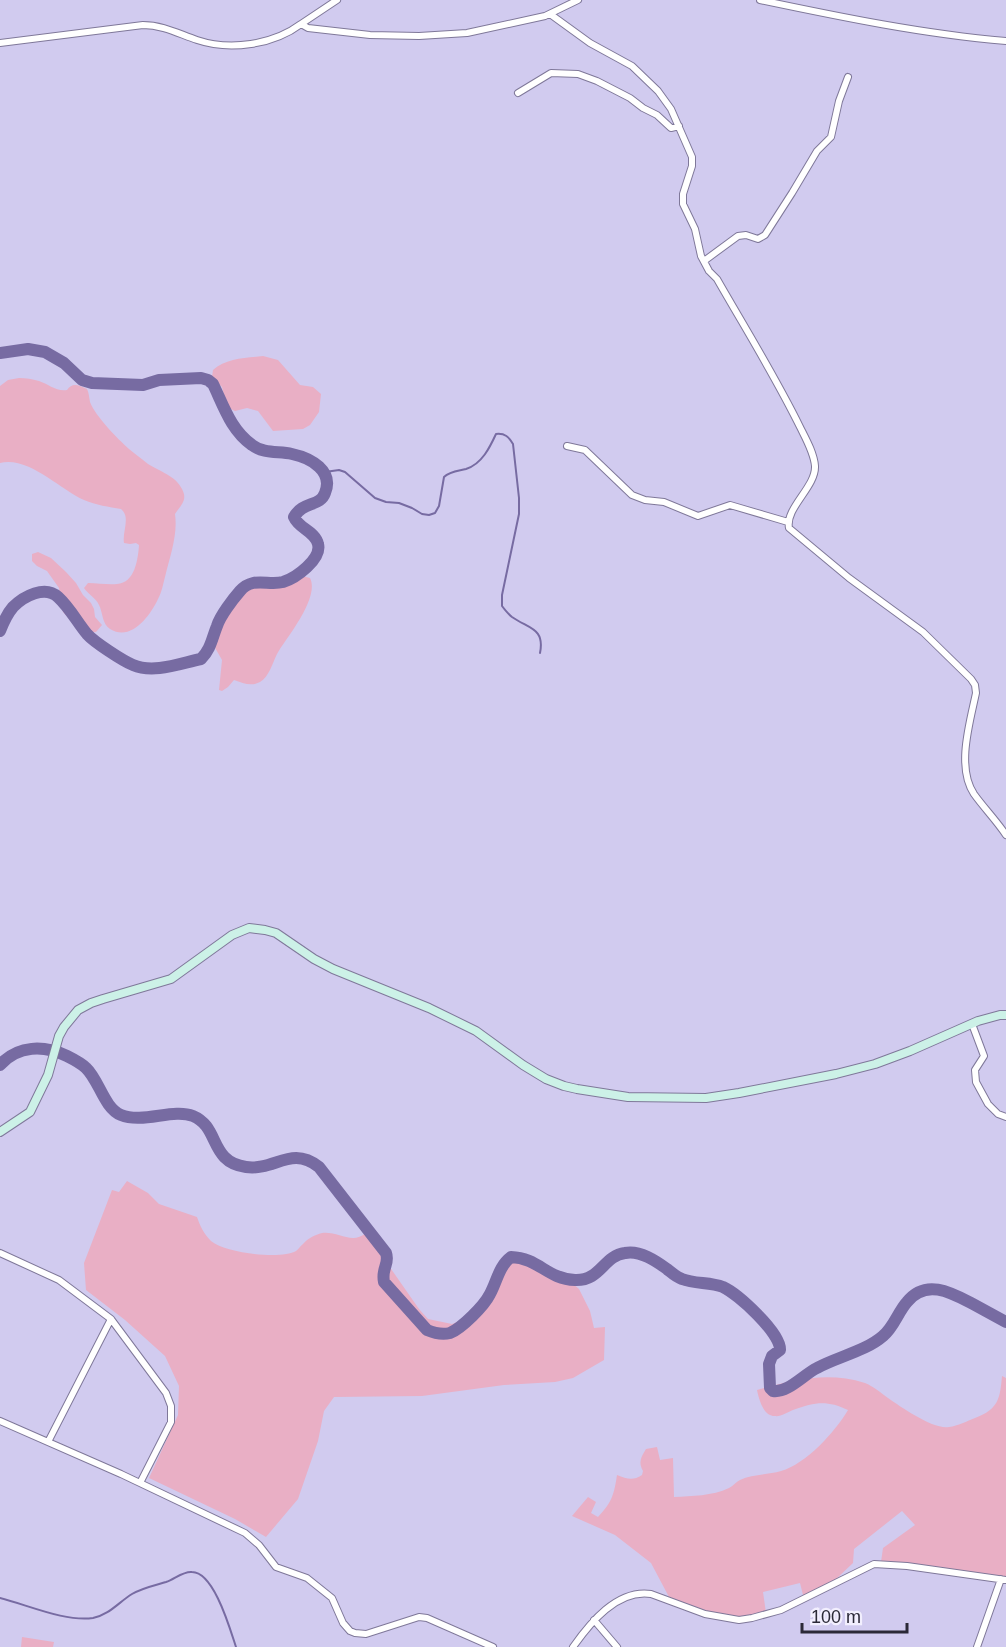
<svg xmlns="http://www.w3.org/2000/svg" width="1006" height="1647" viewBox="0 0 1006 1647" font-family="Helvetica,sans-serif">
<style>
.green{fill:#e9afc5}
.lines{fill:none;stroke-linecap:round;stroke-linejoin:round}
.stream{stroke:#776ba2;stroke-width:2}
.river{stroke:#776ba2;stroke-width:12}
.street-casing{stroke:#7f7899;stroke-width:8}
.secondary-casing{stroke:#7f7899;stroke-width:10}
.street{stroke:#fff;stroke-width:6}
.secondary{stroke:#ccf1e7;stroke-width:8}
</style>
<rect width="100%" height="100%" fill="#d1cbef"/>
<!-- green -->
<path class="green" d="M263 356 278 360 300 385 313 387 321 394 319 412 310 425 303 429 273 431 258 411 247 408 235 411 227 407 222 387 212 377 213 370C226 358 246 358 263 356Z
M19 378C26 378 32 379 39 381 48 384 57 392 67 390 72 382 79 385 87 389 89 393 89 397 90 402 96 417 117 438 129 449 135 454 142 459 148 464 159 471 176 476 182 489 188 500 181 505 175 514 178 535 170 556 165 577 163 584 162 592 158 599 150 616 131 642 110 629 102 624 103 613 99 605 96 598 88 594 84 588L88 583C98 583 108 585 117 584 135 583 138 559 139 545L136 543 130 544 124 543C122 532 131 517 121 509 109 507 96 505 84 500 59 489 29 456 0 463V386L8 380Z
M38 552 51 558 66 572 76 583 83 595 91 603 94 609 95 617 102 625 96 632 83 633 63 612 59 588 47 571 37 566 32 561V554Z
M302 576 310 578C320 598 287 637 277 654 273 662 269 677 260 682 251 687 243 683 234 680L228 687 222 691 219 690 222 660 214 646V625L219 610 230 597 239 595 245 588 264 585 284 586Z
M127 1181 148 1193 159 1204 197 1217C200 1226 204 1234 211 1241 225 1253 281 1260 296 1251 299 1249 300 1246 303 1244 308 1238 315 1235 322 1233 338 1231 352 1245 366 1233L419 1309 428 1319 452 1324 478 1314 495 1296 501 1269 518 1257 541 1261 572 1283 579 1289 590 1311 594 1328 605 1327 604 1360 573 1378 555 1382 504 1385 422 1396 334 1397 324 1411 318 1441 298 1499 266 1537 235 1519 149 1478 178 1415 179 1386 165 1356 125 1320 86 1290 84 1263 112 1190 119 1192Z
M1002 1376 1006 1378V1584L881 1562 883 1548 915 1525 902 1511 854 1549 853 1563 834 1581 804 1599 800 1583 763 1592 766 1613 729 1618 701 1615 669 1597 651 1563 615 1535 572 1516 588 1497 596 1502 591 1513 598 1517C612 1502 614 1495 617 1475 627 1479 633 1481 642 1475L643 1471C638 1462 641 1457 646 1449L657 1447 660 1460 673 1458 674 1497C692 1496 712 1496 729 1488 733 1486 736 1482 740 1480 752 1474 768 1475 781 1471 806 1464 835 1432 848 1410 827 1400 815 1402 793 1410 788 1412 780 1417 775 1416 763 1416 759 1399 757 1390 793 1380 827 1371 865 1383 873 1386 881 1393 888 1398 901 1407 934 1430 949 1427 958 1426 967 1421 975 1418 999 1409 1000 1398 1002 1376Z
M22 1637 54 1642 53 1647H21Z"/>
<g class="lines">
<!-- stream -->
<path class="stream" d="M325 472 339 470 345 472 375 498 386 502 399 503 412 508 422 514 429 515 435 513 439 506 444 477C450 471 458 471 466 469 482 464 490 447 496 434 505 433 509 437 513 444L519 498V514L502 595V606C505 610 508 614 512 617 529 629 545 628 540 653
M0 1598C28 1605 65 1622 93 1618 109 1615 119 1602 132 1594 142 1588 156 1585 166 1582 175 1579 183 1571 192 1572 214 1572 230 1629 236 1647"/>
<!-- river -->
<path class="river" d="M0 353 28 349 45 352 64 363 82 380 92 383 143 385 159 380 201 378 208 380 213 384C224 407 231 430 252 445 264 454 278 451 292 454 311 458 334 471 325 493 320 507 303 501 294 517 299 529 315 531 318 544 322 559 296 578 283 582 268 586 253 576 240 591 233 599 220 616 217 626 212 638 211 649 201 659 181 663 154 674 133 665 123 661 94 642 87 634 77 622 70 608 58 597 45 585 24 596 13 607 7 614 3 623 0 631
M0 1065C18 1045 44 1045 67 1056 73 1059 81 1063 86 1068 99 1080 104 1108 121 1115 143 1124 173 1108 193 1116 220 1127 209 1162 246 1167 275 1171 291 1145 319 1167L386 1253C390 1264 381 1268 384 1282L427 1330C434 1333 442 1335 450 1333 462 1328 484 1306 490 1294 497 1281 499 1266 511 1257 539 1258 547 1279 575 1280 601 1281 603 1256 625 1253 640 1250 656 1261 667 1269 672 1273 676 1277 682 1279 695 1284 710 1282 723 1287 738 1294 781 1333 780 1350L772 1356 769 1364 770 1388 773 1391C788 1393 803 1375 817 1368 837 1357 866 1351 883 1336 894 1327 898 1312 907 1302 926 1278 952 1293 973 1304 984 1310 995 1316 1006 1322"/>
<defs>
<path id="street" d="M760 0C841 17 923 34 1006 41
M550 14 590 43 632 66 658 91 671 109 692 157V166L683 194V204L695 229 701 256 709 271 717 279C745 328 775 376 800 427 806 439 814 453 815 466 816 487 785 508 789 528L849 578 923 632 971 679 975 685 976 693C970 722 956 767 974 794 984 808 996 820 1006 835
M301 24 337 0
M0 43 143 25C163 25 179 34 197 40 230 51 273 45 301 24L308 28 370 35 419 36 467 33 545 16 578 0
M518 93 551 73 578 74 597 81 630 98 643 108 657 115 671 128 679 126
M704 261 738 236 746 235 758 239 765 235 792 193 817 151 831 137 839 101 848 77
M567 446 585 450 632 495 645 500 664 502 698 516 730 505 788 522
M972 1024 984 1056 975 1070 976 1082 988 1104 998 1114 1006 1117
M0 1253 59 1280 111 1319 166 1393 171 1406V1422L140 1483
M0 1421 121 1474 245 1533 259 1545 276 1567 307 1578 332 1598 343 1623 350 1631 355 1633 366 1634 419 1617 427 1618 493 1647
M48 1442 111 1319
M594 1620 617 1647
M573 1647C590 1623 617 1589 651 1594L705 1614 739 1620 752 1618 781 1610 874 1564 907 1566 1006 1580
M977 1647 1001 1579"/>
<path id="secondary" d="M0 1132 30 1112 48 1075 59 1036 64 1027 78 1010 91 1003 103 999 171 979 232 935 249 928 265 930 276 933 314 959 333 969 429 1008 476 1031 523 1065 546 1079 564 1086 577 1089 628 1097 706 1098 739 1093 836 1074 875 1064 910 1051 978 1021 1000 1015H1006"/>
</defs>
<!-- street casing -->
<use href="#street" class="street-casing"/>
<!-- secondary casing -->
<use href="#secondary" class="secondary-casing"/>
<!-- street -->
<use href="#street" class="street"/>
<!-- secondary -->
<use href="#secondary" class="secondary"/>
</g>
<!-- scale -->
<path d="M802 1623v9h105v-9" fill="none" stroke="#2b2937" stroke-width="3"/>
<text x="811" y="1623" font-size="18" fill="#2b2937" stroke="#f2effe" stroke-width="4.5" paint-order="stroke">100 m</text>
</svg>
